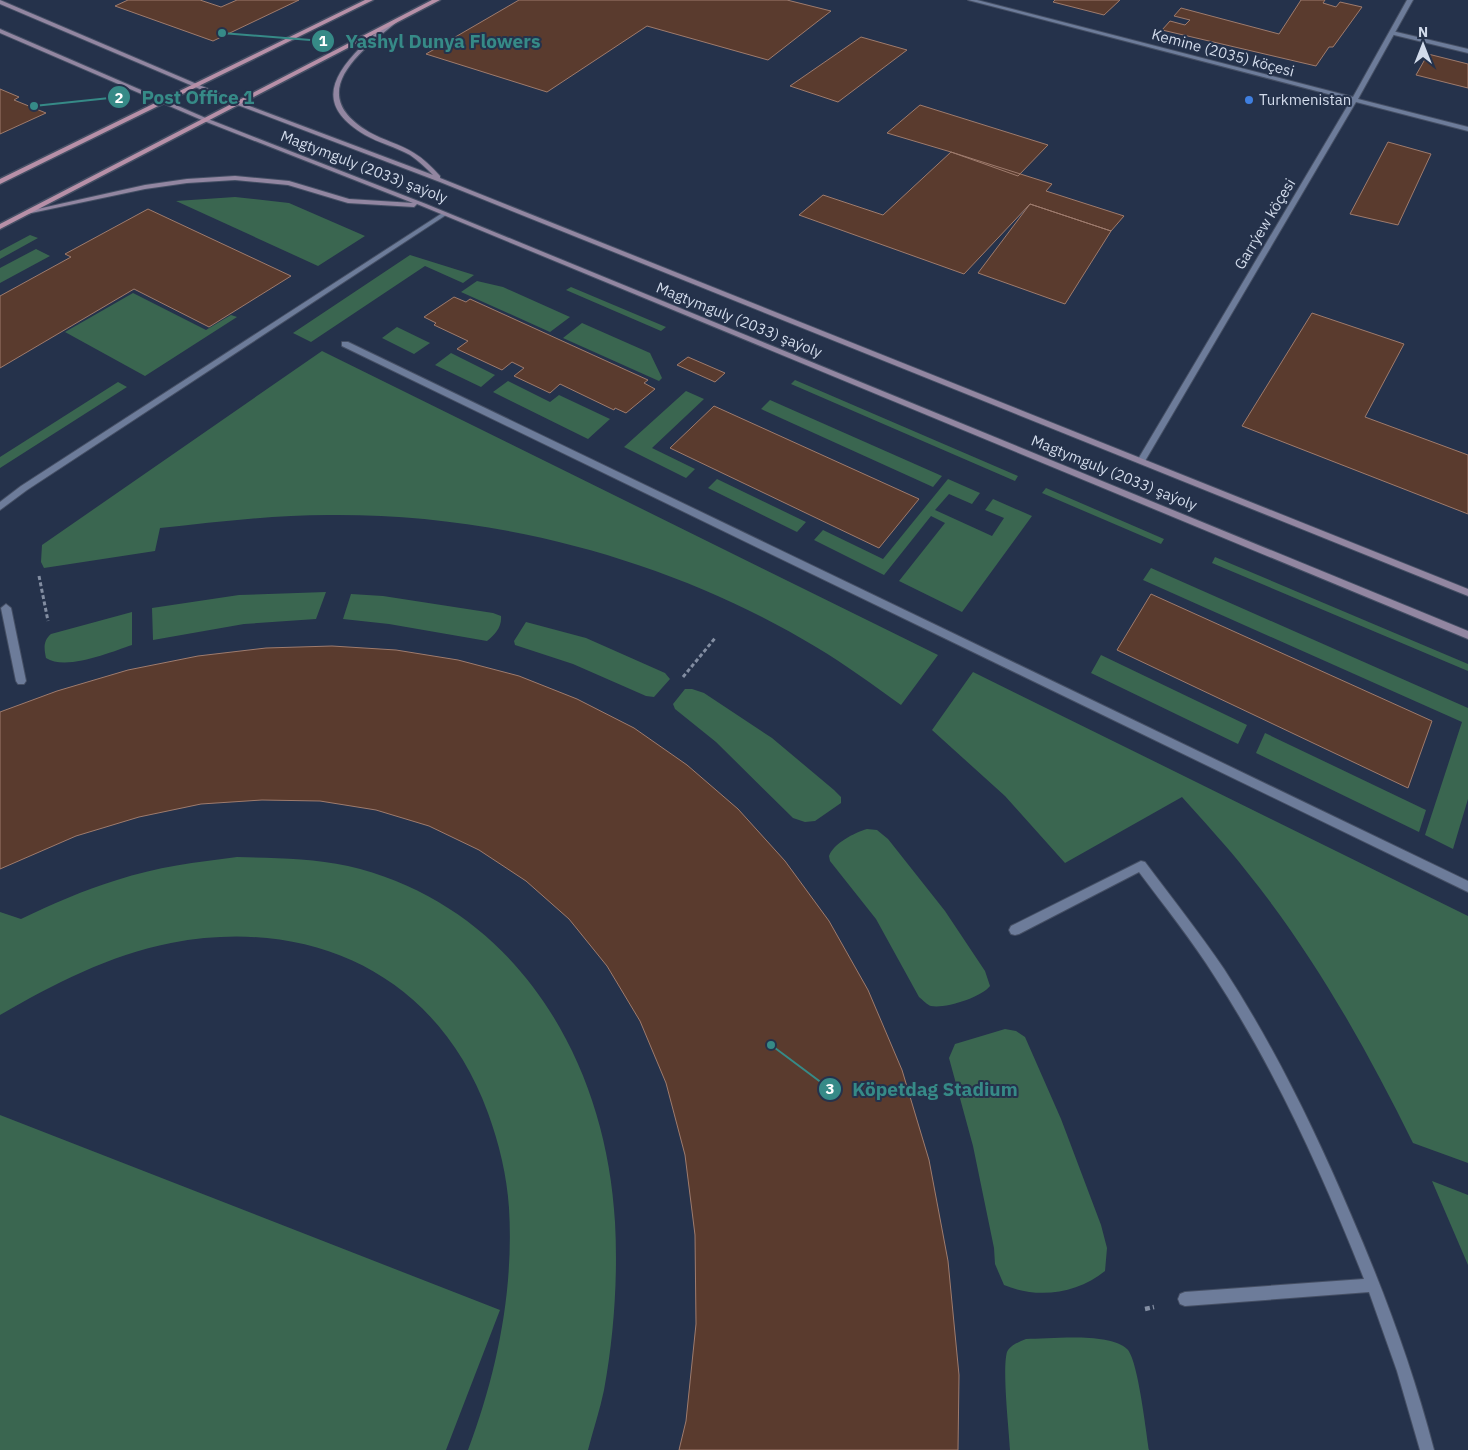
<svg xmlns="http://www.w3.org/2000/svg" width="1468" height="1450" viewBox="0 0 1468 1450" font-family="'IBM Plex Sans',sans-serif">
<style>
.green{fill:#3a6650}
.building{fill:#5a3b2e;stroke:#9e7b6d}
.lines{fill:none;stroke-linecap:round;stroke-linejoin:round}
.service-casing{stroke:#454f64;stroke-width:2}
.minor-casing{stroke:#454f64;stroke-width:2}
.secondary-casing{stroke:#454f64;stroke-width:2}
.primary-casing{stroke:#454f64;stroke-width:3}
.path-far1{stroke:#838ea2;stroke-width:3;stroke-dasharray:4 2.5;stroke-linecap:butt}
.path{stroke:#838ea2;stroke-width:4.5;stroke-dasharray:5 3;stroke-linecap:butt}
.service{fill:#6d7c9a;fill-rule:evenodd}
.minor{fill:#6d7c9a;fill-rule:evenodd}
.secondary{fill:#9286a1;fill-rule:evenodd}
.primary{fill:#b790a8;fill-rule:evenodd}
.shop-dot{fill:#3f7fe0;stroke:#25324b;stroke-width:2}
.labels{text-anchor:middle;stroke-width:4;stroke-linejoin:round;paint-order:stroke}
.far-street-label{font-size:15px;fill:#d2dbeb;stroke:#25324b}
.far-poi-label{font-size:15px;fill:#d2dbeb;stroke:#25324b;text-anchor:start}
.leader{fill:none;stroke:#368a87;stroke-width:2}
.callout-dot{fill:#368a87;stroke:#25324b;stroke-width:2}
.mark-label{font-size:15px;text-anchor:middle;font-weight:bold;fill:#fff}
.callout-label{font-size:19px;text-anchor:middle;font-weight:bold;fill:#368a87;stroke:#25324b;stroke-width:4;stroke-linejoin:round;paint-order:stroke}
</style>
<rect width="100%" height="100%" fill="#25324b"/>
<!-- green -->
<path class="green" d="M235 197 289 203 365 236 318 266 176 201Z
M30 235 38 238 0 259V251Z
M36 249 50 256 0 283V268Z
M410 255 474 275 463 283 425 266 311 342 293 333Z
M477 281 503 287 570 317 550 332 461 292Z
M571 287 666 327 661 331 566 290Z
M133 293 206 330 231 315 237 317 145 376 65 332Z
M582 323 650 353 662 378 659 381 563 338Z
M397 327 430 343 414 354 382 338Z
M322 351 938 655 901 705C873 685 846 665 816 647 672 560 497 513 328 515 272 515 216 522 160 528L155 551 44 568 41 562 42 545Z
M451 353 495 375 481 387 435 365Z
M795 380 1018 476 1015 481 791 384Z
M508 381 550 402 559 395 610 419 588 439 493 392Z
M118 382 127 387 0 468V457Z
M686 391 704 399 652 448 695 469 686 478 624 447Z
M770 400 942 476 933 487 761 409Z
M717 479 806 522 797 532 708 488Z
M948 479 980 493 972 504 949 494 935 510 992 536 1004 518 985 510 993 499 1032 516 962 612 899 581 945 523 931 516 884 575 814 540 823 530 883 559Z
M1046 488 1164 539 1161 544 1042 493Z
M1215 557 1468 664V671L1212 563Z
M1151 568 1468 708V799L1453 849 1425 835 1462 722 1143 580Z
M326 592 316 619 244 624 153 640 152 608 239 595Z
M351 594 383 596 493 613 501 616C502 627 495 635 487 641L389 624 343 619Z
M132 612V645C111 652 66 671 46 658 44 648 43 641 51 634Z
M526 622 586 638 665 673 670 679 654 697 646 696 573 664 515 645 514 641Z
M1101 655 1247 725 1238 744 1091 673Z
M973 672 1468 916V1163L1413 1143C1366 1048 1314 955 1247 872 1227 846 1204 822 1182 797L1065 863 1005 796 932 730Z
M685 689H692L704 693 772 738 834 790 841 797V803L815 821 805 822 793 818 716 742 675 709 673 704Z
M1265 733 1426 810 1419 832 1256 753Z
M867 829 877 830 888 839 945 911 985 971 990 986C982 997 945 1009 931 1006 927 1005 923 1000 919 997L876 919 830 861 829 856C834 843 854 833 867 829Z
M237 857C274 858 311 858 348 866 515 905 606 1059 615 1222 618 1277 614 1336 604 1390 600 1410 593 1430 588 1450H468C497 1373 514 1290 509 1208 507 1176 499 1143 488 1113 438 975 312 916 171 943 109 955 54 984 0 1015V912L21 919C52 904 84 890 117 880 156 867 197 862 237 857Z
M1005 1029 1016 1031 1025 1037 1061 1119 1101 1225 1107 1248 1105 1271C1077 1294 1037 1299 1004 1285L995 1264 994 1248 973 1146 949 1058 955 1044Z
M0 1115 500 1310 446 1450H0Z
M1432 1181 1468 1195V1265Z
M1026 1339C1051 1339 1109 1332 1127 1349 1138 1359 1146 1432 1149 1450H1010C1009 1429 1002 1370 1007 1352 1010 1345 1019 1342 1026 1339Z"/>
<!-- building -->
<path class="building" d="M128 0H200L221 7 237 0H299L213 41 115 6Z
M519 0H787L831 11 768 60 647 26 547 92 426 54Z
M1055 0H1120L1104 15 1053 2Z
M1301 0H1325L1323 3 1336 7 1340 2 1362 7 1333 47H1329L1316 66 1162 30 1170 21 1185 25 1190 20 1174 16 1181 8 1279 34Z
M861 37 907 50 838 102 790 86Z
M1428 54 1468 64V88L1416 75Z
M0 89 19 97 14 100 46 113 0 134Z
M920 105 1048 145 1018 176 951 152 887 133Z
M1388 142 1431 154 1398 225 1350 214Z
M951 152 1052 184 1046 191 1124 216 1111 231 1030 204 964 274 799 215 823 195 883 215Z
M1030 204 1111 231 1065 304 978 273Z
M148 209 291 276 209 327 134 289 0 368V296L71 257 65 254Z
M454 297 466 302 470 299 648 380 644 383 655 389 626 413 615 408 614 410 560 384 550 393 514 376 524 368 512 362 502 370 457 349 468 341 434 325 436 323 424 317Z
M1312 313 1404 344 1365 417 1468 455V514L1242 426Z
M688 357 725 373 715 382 677 365Z
M714 406 919 499 879 548 670 448Z
M1151 594 1432 721 1408 788 1117 650Z
M332 646 396 650 458 660 519 676 577 699 634 728 687 765 738 809 785 861 829 921 868 990 902 1070 929 1160 948 1261 959 1375 958 1450H679L686 1421 696 1324 695 1235 685 1155 666 1083 640 1021 607 966 569 919 526 881 479 850 429 826 376 810 320 801 262 800 201 804 139 817 76 836 0 869V712L57 691 128 670 198 656 266 648Z"/>
<g class="lines">
<defs>
<path id="service" d="M1392 31 1468 49V53L1390 34V32Z
M444 212 447 214 446 215 27 490 0 510V502L21 486Z
M342 342H348L1468 881V892L342 346Z
M6 604 11 608 26 681 24 684H18L16 681 1 608Z
M1141 861 1145 862C1172 898 1199 932 1224 969 1274 1046 1315 1130 1351 1215 1384 1291 1413 1369 1434 1450H1420L1397 1371 1369 1292 1185 1306 1180 1304 1178 1299 1180 1294 1185 1292 1364 1279C1323 1175 1276 1071 1215 977 1192 940 1165 907 1139 872L1019 934 1015 935 1011 934 1009 930 1011 926Z"/>
<path id="minor" d="M968 0H977L1353 97 1407 0H1413L1358 99 1468 127V131L1356 102 1145 461 1141 464 1137 461 1351 100Z"/>
<path id="secondary" d="M0 0 239 102 433 175C426 168 419 161 410 155 396 147 379 143 365 135 319 108 328 80 361 47 368 40 389 20 397 20V22C359 52 304 94 369 132 383 140 400 144 414 153 424 159 432 167 440 176V178L1468 589V596L440 182 235 104 0 4Z
M0 29 208 119 426 204 1468 631V639L417 204 414 207 348 203 288 185 235 180 187 183 145 189 22 215 21 214 24 212 145 185 187 179 235 176 289 181 349 199 413 203 204 121 0 33Z"/>
<path id="primary" d="M365 0H373L0 184V179Z
M432 0H440L0 229V224Z"/>
</defs>
<!-- service casing -->
<use href="#service" class="service-casing"/>
<!-- minor casing -->
<use href="#minor" class="minor-casing"/>
<!-- secondary casing -->
<use href="#secondary" class="secondary-casing"/>
<!-- primary casing -->
<use href="#primary" class="primary-casing"/>
<!-- path-far1 -->
<path class="path-far1" d="M39 576 48 621
M683 677 716 637"/>
<!-- path -->
<path class="path" d="M1145 1309 1154 1307"/>
<!-- service -->
<use href="#service" class="service"/>
<!-- minor -->
<use href="#minor" class="minor"/>
<!-- secondary -->
<use href="#secondary" class="secondary"/>
<!-- primary -->
<use href="#primary" class="primary"/>
</g>
<!-- markers -->
<circle class="shop-dot" cx="1249" cy="100" r="5"/>
<g class="labels">
<!-- far-street labels -->
<g class="far-street-label">
<text transform="translate(1223 53) rotate(15)" y="5">Kemine (2035) köçesi</text>
<text transform="translate(364 167) rotate(21)" y="5">Magtymguly (2033) şaýoly</text>
<text transform="translate(1265 224) rotate(-59)" y="5">Garrýew köçesi</text>
<text transform="translate(739 320) rotate(22)" y="5">Magtymguly (2033) şaýoly</text>
<text transform="translate(1114 473) rotate(22)" y="5">Magtymguly (2033) şaýoly</text>
</g>
<!-- far-poi labels -->
<g class="far-poi-label">
<text x="1259" y="105">Turkmenistan</text>
</g>
</g>
<!-- callouts -->
<path class="leader" d="M222 33L323 41M34 106L119 97M771 1045L830 1089"/>
<g class="callout-dot">
<circle cx="222" cy="33" r="5"/>
<circle cx="34" cy="106" r="5"/>
<circle cx="771" cy="1045" r="5"/>
<circle cx="323" cy="41" r="12"/>
<circle cx="119" cy="97" r="12"/>
<circle cx="830" cy="1089" r="12"/>
</g>
<g class="mark-label">
<text x="323" y="46">1</text>
<text x="119" y="103">2</text>
<text x="830" y="1094">3</text>
</g>
<g class="callout-label">
<text x="443" y="48">Yashyl Dunya Flowers</text>
<text x="198" y="104">Post Office 1</text>
<text x="935" y="1096">Köpetdag Stadium</text>
</g>
<!-- north arrow -->
<g transform="translate(1423 45)" stroke="#25324b" stroke-width="4" paint-order="stroke">
<path d="M0-4L9 19L0 12L-9 19Z" fill="#d2dbeb"/>
<text y="-8" font-size="14" font-weight="bold" text-anchor="middle" fill="#d2dbeb">N</text>
</g>
</svg>
